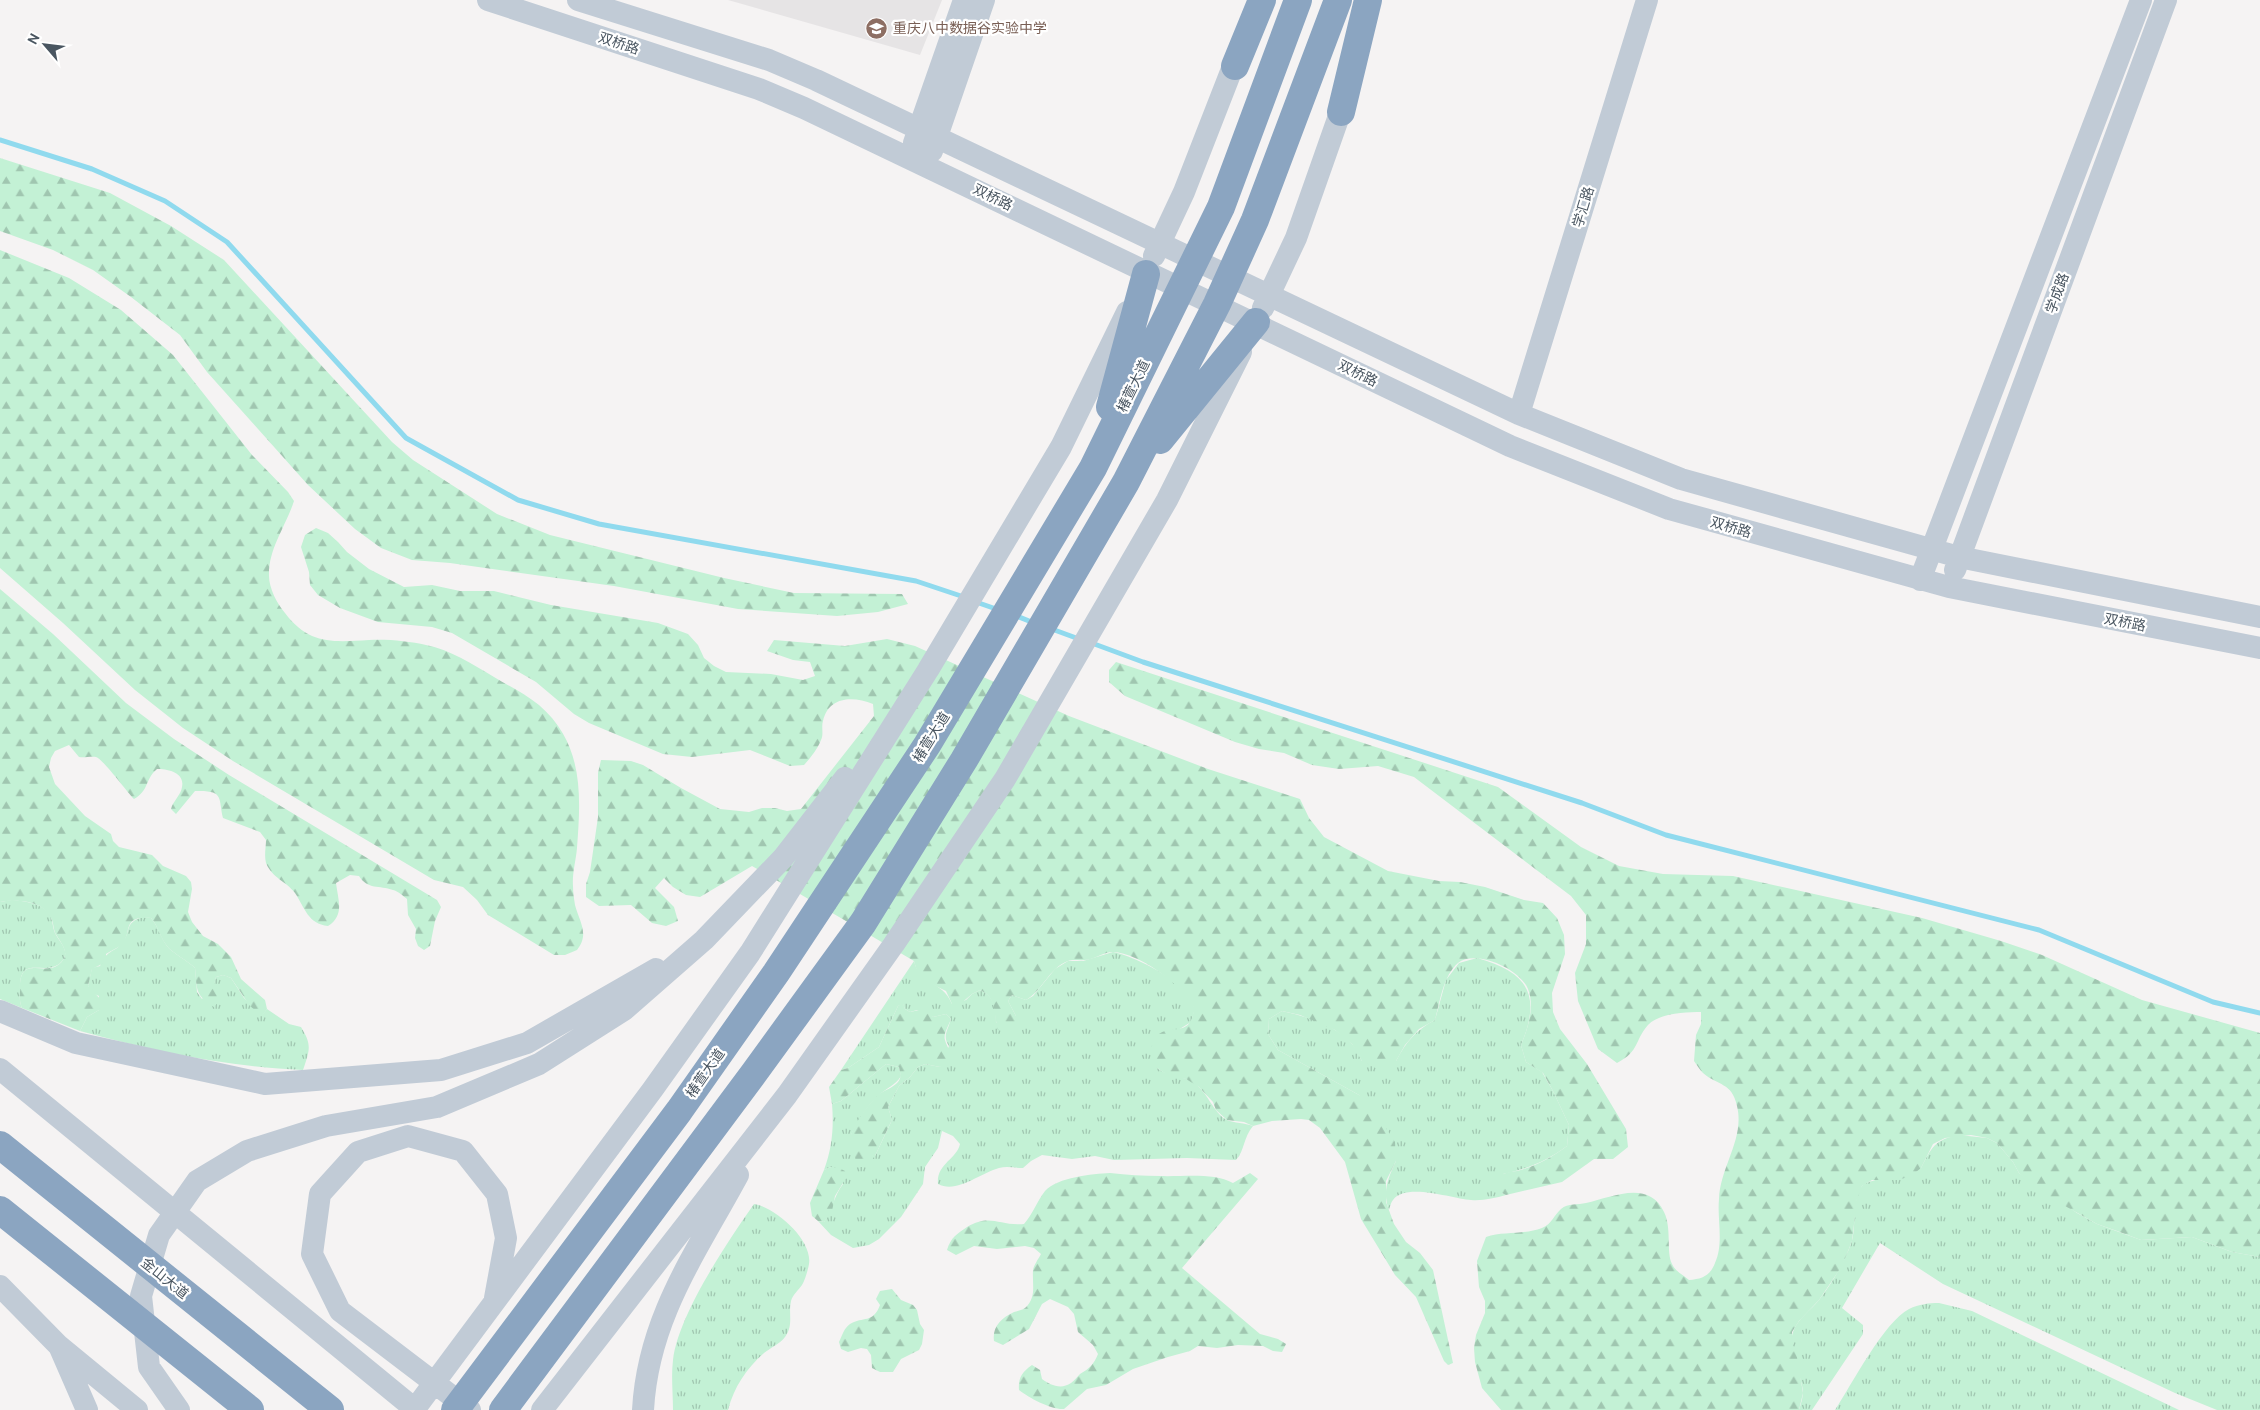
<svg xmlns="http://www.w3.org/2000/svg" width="2260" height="1410" viewBox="0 0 2260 1410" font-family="Cabin,'Noto Sans SC',sans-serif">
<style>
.education{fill:#e6e4e5}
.grass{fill:url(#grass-tufts)}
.forest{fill:url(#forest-firs)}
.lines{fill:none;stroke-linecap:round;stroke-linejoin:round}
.stream{stroke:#90daee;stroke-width:5}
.secondary{stroke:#c1cbd6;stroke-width:22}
.highway{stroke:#8ba5c1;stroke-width:28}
.labels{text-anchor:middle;stroke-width:4.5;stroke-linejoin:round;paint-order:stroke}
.education-label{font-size:14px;fill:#785e54;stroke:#fff;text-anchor:start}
.street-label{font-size:14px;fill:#4a5661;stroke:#fff}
</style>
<defs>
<pattern id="grass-tufts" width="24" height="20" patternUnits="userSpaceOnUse" patternTransform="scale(1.25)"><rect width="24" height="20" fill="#c3f1d5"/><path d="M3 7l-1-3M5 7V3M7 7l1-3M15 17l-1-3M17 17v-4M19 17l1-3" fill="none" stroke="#a0c6b0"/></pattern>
<pattern id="forest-firs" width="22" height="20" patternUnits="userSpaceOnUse" patternTransform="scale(1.25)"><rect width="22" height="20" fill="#c3f1d5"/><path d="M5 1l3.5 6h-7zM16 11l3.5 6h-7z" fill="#a0c6b0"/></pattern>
</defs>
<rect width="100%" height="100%" fill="#f5f3f3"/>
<!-- education -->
<path class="education" d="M728 0H942L920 55Z"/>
<!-- grass -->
<path class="grass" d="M12 900C23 901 40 903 48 912 53 918 52 926 55 933 59 942 70 950 63 960 48 980 19 951 20 989 20 996 19 1001 22 1008L0 999V902Z
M143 917 151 918C159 927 160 937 167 946 171 952 188 961 195 968L197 992 202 999 213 986 216 977 223 975 231 978 244 998 262 1015 267 1009 289 1024 301 1027C312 1045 310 1049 303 1070 227 1067 153 1051 80 1031L87 1017 99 1010V996L92 993 88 986 92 968 100 966C108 948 113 954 122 943 132 931 123 923 143 917Z
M1113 952C1135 956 1189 983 1194 1007 1195 1012 1192 1018 1191 1022L1178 1030 1162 1033 1157 1068C1171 1078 1180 1075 1193 1082 1208 1092 1213 1113 1227 1120 1234 1123 1245 1123 1253 1126 1243 1138 1245 1150 1236 1160L1187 1158 1114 1160 1095 1156 1072 1159 1042 1155 1031 1161 1023 1168C1015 1168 1007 1166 999 1168 980 1173 957 1194 938 1184 936 1164 957 1159 960 1144L953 1136 942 1131 938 1148 925 1167 923 1184 901 1217 879 1239 869 1245 853 1248 831 1235 818 1221 824 1222C832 1210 834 1196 843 1184L831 1167 824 1170C832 1148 834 1128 832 1104L841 1101 886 1064 899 1067 901 1076C895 1086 886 1088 878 1096 866 1107 858 1121 851 1135L856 1156H875L892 1120 888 1107 899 1086 910 1077 918 1067 925 1064 940 1067 949 1046C942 1036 948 1030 951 1019L946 1014 933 1017 917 1010 910 1012 905 1009 903 1004 898 1006 879 1047 848 1068 841 1070 914 961C921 989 941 978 952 1004L966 1000 972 994 980 990C994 996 996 1008 996 1023L1016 1016 1008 1001 1012 995 1026 1000 1033 996 1055 969 1068 961H1083Z
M1477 958C1528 972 1542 995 1521 1045L1526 1062 1542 1072 1553 1091 1569 1125 1567 1146C1547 1161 1527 1169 1503 1174L1502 1193 1506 1195C1495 1198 1483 1201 1471 1200 1453 1199 1406 1182 1393 1200 1391 1202 1390 1207 1389 1210 1382 1192 1388 1178 1396 1161L1359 1095 1278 1050 1268 1034 1269 1019 1282 1011C1305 1016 1336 1025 1352 1044 1356 1048 1359 1055 1362 1061H1396C1406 1042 1416 1030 1435 1020L1446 980 1459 963Z
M1959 1135 1987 1138 1997 1143 2013 1162 2019 1173 2077 1213 2097 1224 2141 1240 2192 1237 2232 1252 2260 1257V1410H2217L2175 1393 1943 1284 1880 1243 1842 1308 1863 1325V1334L1812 1410H1799C1801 1404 1803 1397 1803 1391 1801 1373 1787 1350 1793 1332 1797 1319 1811 1310 1819 1300 1833 1282 1843 1264 1851 1244 1857 1229 1851 1197 1863 1185 1869 1180 1911 1171 1921 1168 1932 1147 1934 1140 1959 1135Z
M754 1204C775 1207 813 1240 809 1264 808 1270 805 1280 802 1285 798 1291 793 1294 791 1301 788 1313 794 1325 785 1337 780 1344 770 1348 764 1353 746 1369 734 1387 728 1410H673C673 1394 671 1376 673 1360 678 1315 728 1241 754 1204Z
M1939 1303 1972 1311 2179 1410H1835C1852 1384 1884 1322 1909 1309 1919 1304 1929 1303 1939 1303Z"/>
<!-- forest -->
<path class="forest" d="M0 158 110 193 171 226 224 260 392 442 413 460 497 514 550 535 724 578 794 593 902 594 908 604 878 612 837 616 738 609 614 586 450 563 412 560 381 548 355 529 308 485 207 372 180 335 131 297 93 270 53 250 0 231Z
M0 250 69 278 121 310 173 355 252 455 288 492 294 501C286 526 268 549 269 576 269 588 277 604 285 613 309 645 333 642 369 640 387 639 409 641 426 645 451 650 472 664 494 677 509 686 525 694 539 705 584 744 581 795 577 848 576 860 572 874 573 886 573 892 574 899 575 905 579 921 590 934 577 950L565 955H554L488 915 477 900 463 887 434 880 233 761 183 728 135 690 63 623 0 568Z
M316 528 328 533 338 542 347 552 369 569 404 587 432 585 460 591H494L551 605 658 623 688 634 698 645 704 658 714 666 726 672 771 674 803 680 815 676 810 662 793 660 767 651 774 640 845 646 887 639 915 646 1069 716 1208 769 1300 799 1309 818 1324 837 1388 871 1439 881 1460 882 1485 887 1524 900 1543 903 1557 918 1564 935 1565 954 1552 993 1553 1012 1560 1029 1587 1064 1626 1129 1628 1147 1613 1159H1594L1562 1182 1506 1195 1502 1193C1499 1188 1497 1183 1499 1178 1502 1172 1512 1172 1517 1171 1536 1166 1551 1158 1567 1146L1569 1125 1553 1091 1543 1073 1526 1062 1521 1045C1528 1028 1535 1007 1528 989 1520 969 1476 949 1458 963 1443 976 1440 1002 1435 1020L1419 1029 1405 1045 1396 1061 1378 1069 1362 1061 1352 1044 1335 1030 1300 1015 1282 1011 1269 1019 1268 1034 1278 1050 1359 1095 1373 1108 1395 1142 1396 1161 1386 1181V1202L1394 1224 1406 1242 1420 1253 1433 1270 1453 1363 1448 1365 1444 1361 1416 1297 1395 1275 1361 1219 1345 1162 1320 1128 1309 1120 1301 1119 1272 1121 1253 1126 1244 1122 1227 1120 1216 1110 1213 1102 1199 1087 1186 1079 1171 1077 1163 1072 1157 1068 1150 1054C1151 1049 1152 1043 1155 1038 1168 1021 1191 1041 1194 1008 1183 985 1139 953 1113 952 1103 952 1094 960 1084 960 1079 961 1073 959 1068 961 1049 968 1043 990 1026 1000L1012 995 1008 1001 1016 1016 1017 1023C1012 1032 1008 1033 998 1030 993 1014 998 998 980 990L972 994 959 1005 952 1004 946 991 919 978 914 961 752 866 700 897 686 895 673 887 664 878 655 888 674 907 678 921 666 926 652 923 631 905 599 906 586 897V884L590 872 598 817V773L601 760 631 761 643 765 681 788 720 809 749 812 762 808H775L787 811 801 809 874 716 873 704C853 696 829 696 823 721 821 727 824 734 821 740 817 750 811 757 804 765L790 766 750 750 692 757 663 754 589 723 574 714 536 682 452 633 432 627 378 622 340 608 318 595 310 585 309 572 301 547 305 535Z
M0 589 53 634 126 703 174 739 229 775 437 900 441 907 435 921 430 946 424 950 418 946 415 938 416 929 408 915 407 899C403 896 398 891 393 890 379 885 368 890 359 876L350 875 336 883C338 900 345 915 328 926 308 924 305 908 295 893 286 881 272 878 266 863 264 855 266 847 266 840L260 832 223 818C218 798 225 790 195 791L176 814 171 809C173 801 181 795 182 787 185 772 167 769 157 769 145 779 149 791 134 799 126 791 103 759 96 757 91 756 84 758 79 757L69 745 55 751 51 758 49 767 55 784 85 816 111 834 113 841 119 847 152 855 163 866 186 876 191 882 192 889 188 912 192 922 203 936 218 944 231 957 241 979 265 1000 267 1009 262 1016 250 1006 231 978 223 975 216 977 214 985 219 1001 214 1007C195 995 197 990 195 968 188 961 171 952 167 946 160 938 159 927 151 918 119 915 134 935 120 946 116 949 110 951 106 954V962L92 969 88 986 104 1003 99 1010 87 1017 80 1031 22 1008C19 1001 20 996 20 989 19 951 49 981 63 960 69 952 61 943 57 936 53 931 54 923 51 918 43 900 16 899 0 902Z
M1116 662 1498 787 1581 847 1619 866 1663 874 1733 876 1922 918 2001 941 2042 955 2142 1000 2260 1033V1257L2232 1252 2192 1237 2141 1240 2117 1231 2097 1224 2042 1193 2019 1173 2013 1162 1997 1143 1987 1138 1971 1135 1945 1138 1933 1144 1921 1168 1911 1176 1898 1180H1872L1862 1186 1857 1199 1852 1241 1842 1266 1819 1300 1799 1321 1792 1332V1345L1797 1357 1803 1393 1799 1410H1501L1482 1388 1475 1362 1474 1348 1476 1335 1485 1313V1301L1479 1287 1477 1261 1486 1237C1504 1231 1524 1235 1542 1228 1552 1224 1554 1215 1561 1209 1568 1203 1578 1205 1586 1203 1612 1197 1649 1179 1664 1212 1672 1228 1666 1252 1672 1264 1675 1271 1683 1275 1689 1280 1702 1279 1710 1276 1715 1263 1724 1243 1717 1220 1719 1199 1720 1167 1745 1139 1737 1106 1732 1082 1718 1086 1703 1073 1700 1070 1697 1065 1694 1061L1696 1035 1701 1024V1012C1686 1012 1659 1013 1648 1025 1634 1041 1640 1051 1617 1063L1598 1049 1578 1001 1575 973 1586 944V915L1571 896 1414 777 1378 766 1339 769 1312 765 1284 753 1259 749 1235 742 1125 696 1109 682V670Z
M903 1003 905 1009 910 1012 924 1009 933 1017 946 1014 951 1019C949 1025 943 1034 945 1040 947 1048 952 1051 951 1060L940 1067 925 1064 918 1067 910 1077 899 1086 888 1107 892 1120 889 1126 875 1156 865 1167H859C853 1159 856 1150 849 1141 853 1125 866 1107 878 1095 884 1090 893 1088 898 1082 902 1077 900 1073 899 1067L886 1064 841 1101 832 1104 829 1087 841 1070 848 1068 879 1047 898 1006Z
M831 1167 839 1168 845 1171 846 1178 835 1196 832 1211 824 1222 818 1221 812 1216 810 1203 824 1170Z
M1110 1173C1127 1175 1143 1176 1160 1176 1183 1177 1213 1172 1233 1183L1250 1173 1258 1179 1182 1268 1260 1334 1278 1339 1286 1344 1282 1352 1273 1351 1263 1346 1238 1345 1217 1348 1198 1346 1190 1351 1168 1357 1133 1369 1106 1385 1087 1389 1064 1409C1052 1410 1029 1398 1019 1390 1018 1378 1022 1372 1032 1365L1040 1370 1042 1379C1050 1385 1061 1390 1071 1383 1075 1380 1077 1377 1080 1374 1089 1369 1094 1364 1098 1354L1093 1345 1078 1332 1074 1314 1068 1307 1050 1299 1042 1304 1029 1329 1003 1345 994 1341C992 1327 1001 1318 1014 1312 1018 1311 1022 1310 1025 1308 1037 1297 1032 1284 1033 1271 1033 1266 1039 1258 1041 1254L1034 1248 1025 1246 997 1249 974 1246 956 1255 947 1250C951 1237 957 1234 967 1227 990 1213 999 1226 1024 1224 1033 1214 1037 1201 1045 1191 1058 1177 1092 1174 1110 1173Z
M892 1289 901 1300 913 1305 917 1310 920 1324 924 1330 922 1344 919 1350 901 1359 893 1372H880L872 1368 871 1355 867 1349 861 1348 848 1352 841 1349 839 1342C842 1336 844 1328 850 1324 863 1316 873 1324 880 1305L876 1299 880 1291Z"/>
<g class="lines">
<!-- stream -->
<path class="stream" d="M0 140 92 169 165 201 227 242 406 438 518 500 599 524 916 581 964 597
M976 602 999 610
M1014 615 1034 623
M1049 628 1079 639
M1089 642 1143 662 1582 803 1666 835 2039 930 2213 1002 2260 1013"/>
<!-- secondary -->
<path class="secondary" d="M488 0 759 89 804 108 1510 446 1669 509 1949 587 2260 648
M578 0 769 60 816 80 1519 414 1681 479 1959 557 2260 617
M914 143 964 0
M932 151 984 0
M1154 256 1184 192 1239 51
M1263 308 1296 238 1346 96
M1519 414 1647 0
M1955 570 2166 0
M1920 580 2141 0
M0 1011 76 1043 265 1084 441 1070 527 1043 656 969
M0 1069 416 1410
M0 1286 58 1345 137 1410
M60 1348 87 1410
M179 1410 149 1367 141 1296 159 1235 197 1181 247 1151 326 1126 437 1107 539 1064 624 1010 704 940 783 858 845 778
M414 1410 653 1089 750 953 928 670 1061 447 1127 312
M470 1410 340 1311 312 1254 320 1194 358 1152 408 1136 463 1151 497 1194 506 1238 495 1298
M542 1410 787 1095 894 944 1005 779 1167 500 1241 352
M643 1410C648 1318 696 1253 738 1175"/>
<!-- highway -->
<path class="highway" d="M1235 66 1262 0
M1341 112 1368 0
M1110 407 1146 274
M1160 440 1256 322
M0 1145 330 1410
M0 1210 250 1410
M455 1410 679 1111 776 973 927 745 1093 468 1221 207 1298 0
M503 1410 754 1073 863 923 964 760 1126 482 1217 304 1255 220 1338 0"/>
</g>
<!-- icons -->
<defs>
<symbol id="school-disc" viewBox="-11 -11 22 22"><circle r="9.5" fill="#8d6e63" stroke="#fff"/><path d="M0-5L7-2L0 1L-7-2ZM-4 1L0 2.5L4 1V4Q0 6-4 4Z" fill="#fff"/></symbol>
</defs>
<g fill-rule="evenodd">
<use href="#school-disc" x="864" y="16" width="25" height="25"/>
</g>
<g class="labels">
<!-- education labels -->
<g class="education-label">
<text x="893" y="33">重庆八中数据谷实验中学</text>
</g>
<!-- street labels -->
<g class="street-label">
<text transform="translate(619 43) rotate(18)" y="5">双桥路</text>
<text transform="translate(993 197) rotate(26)" y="5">双桥路</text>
<text transform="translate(1583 207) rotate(-73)" y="5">学汇路</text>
<text transform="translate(2057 293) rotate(-70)" y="5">学成路</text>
<text transform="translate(1358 373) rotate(26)" y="5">双桥路</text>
<text transform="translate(1133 386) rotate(-64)" y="5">椿萱大道</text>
<text transform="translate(1731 527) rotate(16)" y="5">双桥路</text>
<text transform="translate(2125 622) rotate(11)" y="5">双桥路</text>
<text transform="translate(931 737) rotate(-58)" y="5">椿萱大道</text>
<text transform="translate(705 1073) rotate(-55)" y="5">椿萱大道</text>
<text transform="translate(165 1278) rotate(39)" y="5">金山大道</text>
</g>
</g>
<!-- north arrow -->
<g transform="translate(45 45) rotate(298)" stroke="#ffffff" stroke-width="4" paint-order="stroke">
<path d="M0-4L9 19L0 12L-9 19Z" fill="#4a5661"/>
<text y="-8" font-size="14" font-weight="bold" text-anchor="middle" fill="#4a5661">N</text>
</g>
</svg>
